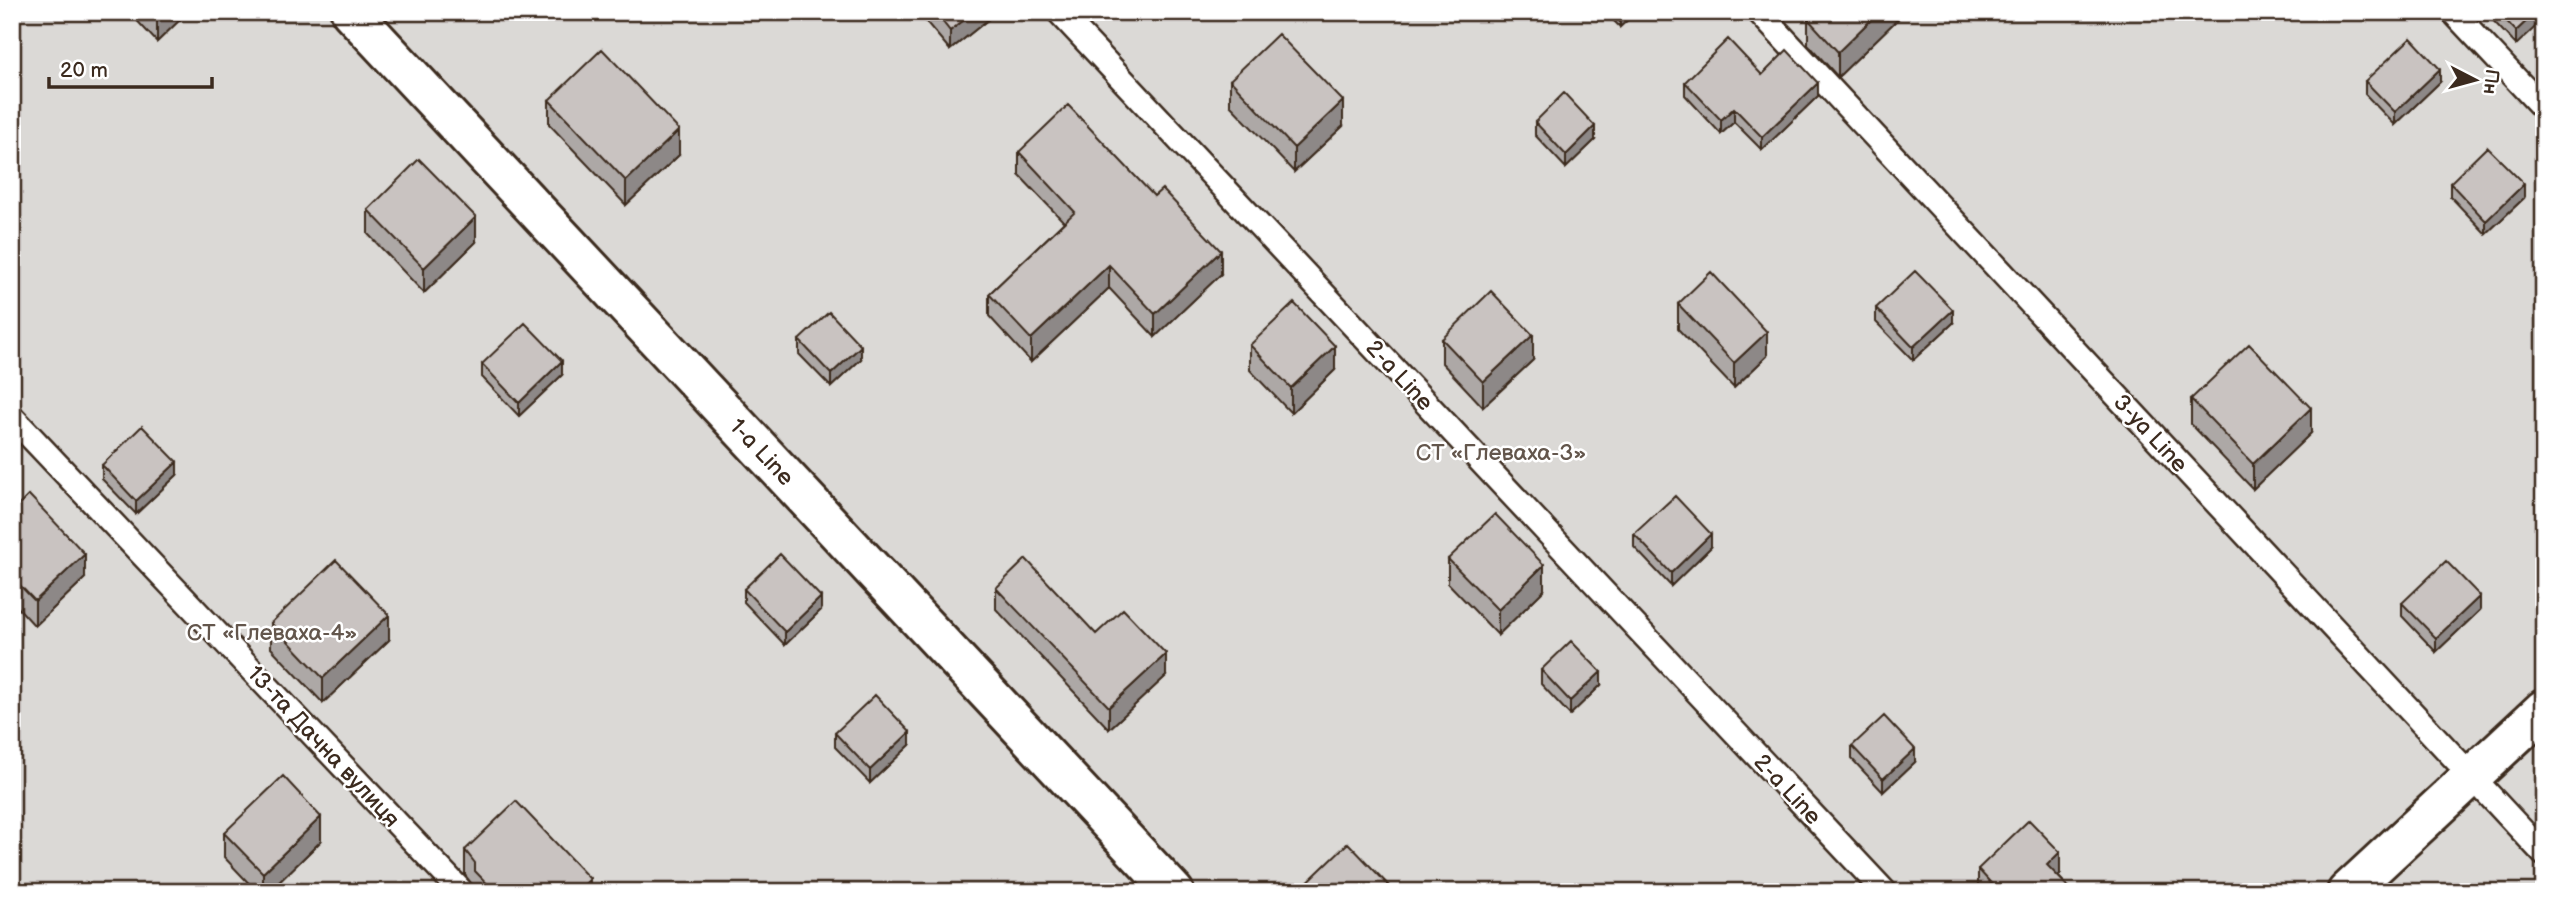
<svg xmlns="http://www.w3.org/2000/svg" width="2556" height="904" viewBox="0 0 2556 904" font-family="'Balsamiq Sans',sans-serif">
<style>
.green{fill:#dbd9d6;stroke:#8b827a;stroke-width:2}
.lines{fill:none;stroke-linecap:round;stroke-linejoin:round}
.lane-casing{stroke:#3b2a1e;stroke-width:28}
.street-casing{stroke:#3b2a1e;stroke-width:44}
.lane{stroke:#fff;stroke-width:23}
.street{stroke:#fff;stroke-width:38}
.wall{fill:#ada8a6;stroke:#3b2a1e;stroke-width:2}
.shaded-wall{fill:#8d8887;stroke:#3b2a1e;stroke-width:2}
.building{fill:#c9c3c1;stroke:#3b2a1e;stroke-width:2}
.labels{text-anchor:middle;stroke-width:5;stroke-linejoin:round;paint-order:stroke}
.street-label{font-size:23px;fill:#3b2a1e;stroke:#fff}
.park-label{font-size:23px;fill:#63564c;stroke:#fff}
</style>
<rect width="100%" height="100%" fill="#f7f6f6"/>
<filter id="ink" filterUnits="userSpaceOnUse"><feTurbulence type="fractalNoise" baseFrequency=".0143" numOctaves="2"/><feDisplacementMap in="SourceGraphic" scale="14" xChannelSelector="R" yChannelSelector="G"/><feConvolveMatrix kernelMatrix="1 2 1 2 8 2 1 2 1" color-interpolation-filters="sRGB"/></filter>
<g filter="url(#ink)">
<!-- green -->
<path class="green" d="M12 12H2544V892H12Z"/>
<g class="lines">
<defs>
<path id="lane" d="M1059 12 1885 892
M1759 12 2544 854
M2453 12 2544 109
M12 417 462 892"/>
<g id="street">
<path id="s1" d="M351 12 1174 892"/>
<path d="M2347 892 2544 709"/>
</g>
</defs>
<!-- lane casing -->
<use href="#lane" class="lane-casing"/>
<!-- street casing -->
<use href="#street" class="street-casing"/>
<!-- lane -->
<use href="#lane" class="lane"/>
<!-- street -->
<use href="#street" class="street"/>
</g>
<!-- wall -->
<path class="wall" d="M129 12H188L157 42Z
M918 12H995V14L950 50Z
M1605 12H1636L1620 27Z
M1905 12 1838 77 1808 44V19Z
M2487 12H2544L2516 45 2487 14Z
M1762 75 1818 96 1762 150 1734 122 1721 134 1685 95V82Z
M1230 80 1343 126 1294 172 1230 105Z
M2365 81 2440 82 2395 125 2365 94Z
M549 100 679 155 626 205 549 124Z
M1535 122 1595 140 1566 168 1535 135Z
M1019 152 1221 274 1155 337 1109 288 1031 362 989 316V294L1064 222 1019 175Z
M2450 183 2524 198 2486 234 2450 196Z
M368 210 476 242 424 293 368 234Z
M1678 304 1767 356 1734 388 1678 329Z
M1876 308 1953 323 1913 360 1876 322Z
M1442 339 1533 360 1483 407 1442 363Z
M799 340 861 359 831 387 799 354Z
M1250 345 1335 370 1291 413 1250 370Z
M482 364 562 375 519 416 482 377Z
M2191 399 2311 433 2253 489 2191 424Z
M102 465 177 475 136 514 102 479Z
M12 512 85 578 35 626 12 601Z
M1634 534 1711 547 1671 586 1634 547Z
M1448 559 1544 590 1498 635 1448 583Z
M996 588 1166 676 1109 729 996 609Z
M744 589 821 610 785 645 744 602Z
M2402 603 2480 610 2436 652 2402 616Z
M271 623 389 640 323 703 271 648Z
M1541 670 1601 685 1570 715 1541 684Z
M835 733 910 745 870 783 835 747Z
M1852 746 1915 762 1883 792 1852 759Z
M224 833 321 841 269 892H257L224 857Z
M465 850 590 892H475V888L465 875Z
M1978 869 2060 874 2058 876 2073 892H1979L1978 890Z"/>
<!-- shaded-wall -->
<path class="shaded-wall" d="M12 12H23L12 23Z
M162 12H188L157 42V17Z
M974 12H995V14L950 50V31Z
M1620 12H1636L1620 27Z
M1879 12H1905L1838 77V52Z
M2536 12H2544V19L2516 45V31Z
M2440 69V82L2395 125V112Z
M1818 83V96L1762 150V137Z
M1343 101V126L1294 172V148Z
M1734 108V122L1721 134V120Z
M1595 126V140L1566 168V155Z
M679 130V155L626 205V181Z
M2524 184V198L2486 234V221Z
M476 217V242L424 293V268Z
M1221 251V274L1155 337V314Z
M1109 265V288L1031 362V339Z
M1953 310V323L1913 360V347Z
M1767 332V356L1734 388V363Z
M1533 335V360L1483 407V382Z
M861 346V359L831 387V374Z
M1335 346V370L1291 413V388Z
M562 361V375L519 416V403Z
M2311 408V433L2253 489V464Z
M177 462V475L136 514V501Z
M1711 534V547L1671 586V573Z
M85 554V578L35 626V601Z
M1544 565V590L1498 635V610Z
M2480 596V610L2436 652V638Z
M821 597V610L785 645V632Z
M389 615V640L323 703V678Z
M1166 654V676L1109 729V707Z
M1601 672V685L1570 715V701Z
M910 732V745L870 783V770Z
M1915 749V762L1883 792V779Z
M321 817V841L269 892H263V873Z
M2060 852V874L2047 886V865Z
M590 879V892H577Z"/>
<!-- building -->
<path class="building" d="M152 12H162L157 17Z
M935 12H974L950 31Z
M1815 12H1879L1838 52 1808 19Z
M2498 12H2536L2516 31Z
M1278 34 1343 101 1294 148 1230 80Z
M2411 38 2440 69 2395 112 2365 81Z
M1728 39 1762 75 1787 50 1818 83 1762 137 1734 108 1721 120 1685 82Z
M602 49 679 130 626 181 549 100Z
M1564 93 1595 126 1566 155 1535 122Z
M1068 105 1154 196 1162 189 1221 251 1155 314 1109 265 1031 339 989 294 1075 212 1019 152Z
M2487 147 2524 184 2486 221 2450 183Z
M419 159 476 217 424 268 368 210Z
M1915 271 1953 310 1913 347 1876 308Z
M1711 272 1767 332 1734 363 1678 304Z
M1491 291 1533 335 1483 382 1442 339Z
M1294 303 1335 346 1291 388 1250 345Z
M829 312 861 346 831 374 799 340Z
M525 323 562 361 519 403 482 364Z
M2249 344 2311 408 2253 464 2191 399Z
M142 426 177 462 136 501 102 465Z
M29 495 85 554 35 601 12 577V512Z
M1675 496 1711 534 1671 573 1634 534Z
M1495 514 1544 565 1498 610 1448 559Z
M780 554 821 597 785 632 744 589Z
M1026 559 1096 634 1123 609 1166 654 1109 707 996 588Z
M336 560 389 615 323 678 271 623Z
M2446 561 2480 596 2436 638 2402 603Z
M1571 641 1601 672 1570 701 1541 670Z
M875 695 910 732 870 770 835 733Z
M1884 716 1915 749 1883 779 1852 746Z
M283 776 321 817 263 873 224 833Z
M516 801 590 879 577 892H495L475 871V863L465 850Z
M2029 820 2060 852 2047 865 2073 892H1999L1978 869Z
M1348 843 1395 892H1297Z"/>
</g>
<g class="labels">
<!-- street labels -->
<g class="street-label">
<text transform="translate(1400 375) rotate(47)" y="8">2-a Line</text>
<text transform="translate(2151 433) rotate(47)" y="8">3-ya Line</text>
<text dy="8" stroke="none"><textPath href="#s1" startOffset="602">1-a Line</textPath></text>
<text transform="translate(324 746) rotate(47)" y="8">13-та Дачна вулиця</text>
<text transform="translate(1788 789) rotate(47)" y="8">2-a Line</text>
</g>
<!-- park labels -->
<g class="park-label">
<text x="1501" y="460">СТ «Глеваха-3»</text>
<text x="272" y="640">СТ «Глеваха-4»</text>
</g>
</g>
<!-- margin -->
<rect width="2556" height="904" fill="none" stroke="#fff" stroke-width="42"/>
<rect x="21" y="21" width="2514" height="862" fill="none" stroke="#3b2a1e" stroke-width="2.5" filter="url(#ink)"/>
<!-- north arrow -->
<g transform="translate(2475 80) rotate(96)" stroke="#ffffff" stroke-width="5" paint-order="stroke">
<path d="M0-5L12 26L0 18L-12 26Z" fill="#3b2a1e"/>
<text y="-10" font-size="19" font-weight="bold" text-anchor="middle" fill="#3b2a1e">Пн</text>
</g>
<!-- scale -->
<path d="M49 77v10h163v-10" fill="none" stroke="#3b2a1e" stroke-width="3.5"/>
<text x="60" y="77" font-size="21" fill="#3b2a1e" stroke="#ffffff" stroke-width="5" paint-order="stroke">20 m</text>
</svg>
